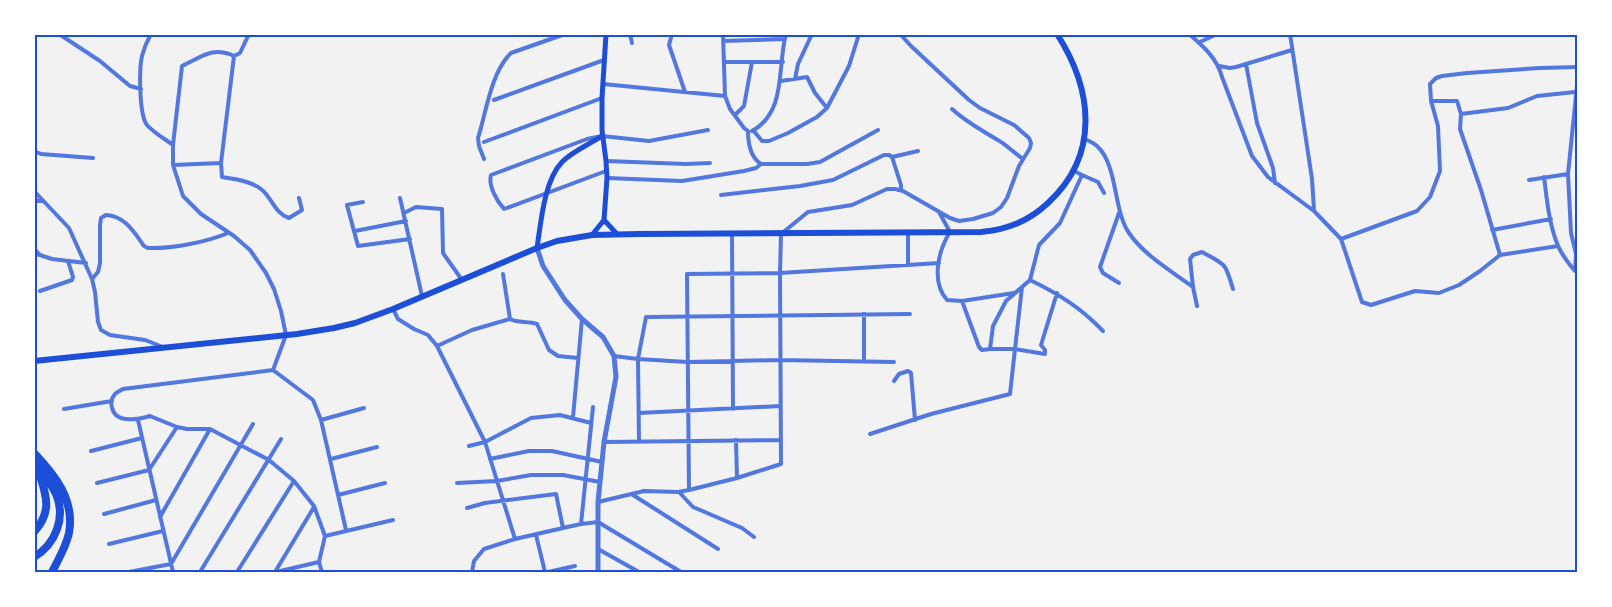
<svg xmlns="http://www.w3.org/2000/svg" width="1612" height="607" viewBox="0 0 1612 607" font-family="Signika,sans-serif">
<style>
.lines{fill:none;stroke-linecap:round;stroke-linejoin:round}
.minor{stroke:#5277de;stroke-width:4}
.tertiary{stroke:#5277de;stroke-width:5}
.secondary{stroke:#1d4ed8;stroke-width:5}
.primary{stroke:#1d4ed8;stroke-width:6}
.motorway{stroke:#1d4ed8;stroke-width:8}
.neatline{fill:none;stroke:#1d4ed8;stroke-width:2}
</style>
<rect width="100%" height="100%" fill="#f2f2f2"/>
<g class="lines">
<!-- minor -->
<path class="minor" d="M59 34 100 61 130 86 141 89
M151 34C147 41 144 48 142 56 139 69 139 115 147 125 154 133 165 139 173 145V165L183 196 201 214 234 236 250 250 266 273 274 289 281 311 286 335 273 370
M630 34 632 43
M672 34 669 45 685 92
M723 34 725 96 730 109 744 128 748 131C748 143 750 157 761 164
M1189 34C1203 46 1217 58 1222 77L1252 156 1268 177 1314 211 1341 239 1362 302 1371 305 1415 291 1439 293 1459 285 1480 271 1500 255 1558 246
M1290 34 1312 179 1314 210
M723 41 785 39
M1200 42 1217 34
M234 56 221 163 222 177C236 179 257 182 266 194 274 204 277 214 289 218L302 210 299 198
M234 56 240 53 249 34
M724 62H783
M1246 64 1257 123 1273 168 1275 183
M1219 66 1230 68 1236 67 1292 50
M795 79 798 64 812 34
M781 81 807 77 815 93 827 108
M603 84 725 96
M494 100 604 60
M1431 101H1457L1461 114 1460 129 1481 190 1500 255
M952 109C966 122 980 129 996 139 1006 144 1014 153 1023 159
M1461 114 1508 108 1537 96 1575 92
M735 115 744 106 752 62
M753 130 762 141H769L788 133 817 117 827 108 849 66 859 34
M752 131C787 112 777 67 786 34
M1085 139C1089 141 1094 143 1097 146 1118 165 1113 210 1129 233 1144 255 1171 271 1193 287
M484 142 602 98
M173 145 182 66C202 57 212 46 234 56
M34 151 41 154 93 158
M892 157 901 185V190
M484 159 479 146 478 138C486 113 491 72 511 53L565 34
M606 161 686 164 710 163
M761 164H807L820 162 878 130
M173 165 221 163
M606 171 504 209C497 201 488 186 491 175L587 139 602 136 649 141 708 130
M1082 175 1098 182 1104 193
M1544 177C1547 200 1549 226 1559 248 1563 256 1569 264 1575 271
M607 178 682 181 744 171 756 168 761 164
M1529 180 1568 174
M34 191 69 228 92 279 95 292 98 322 101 330 110 335 145 340 163 347
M721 195 800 186 833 180 884 155H889L892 157 918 151
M400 198 422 296
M34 199 38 201H43
M363 202 347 205 358 246 410 239
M939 212 950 232C938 251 931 282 947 300L962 301 1014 293
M404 213 416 207 442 209 443 253 462 280
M1492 230 1551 219
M355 231 406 221
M732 234 733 409
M1341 239 1417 211 1430 197 1440 171 1438 126 1431 101 1430 84 1436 78 1442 76 1467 73 1540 68 1578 67
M34 249 40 255
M34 253 52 259 86 263
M908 265V233
M1575 271 1576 254 1571 233 1568 174 1578 76
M503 274 510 319C517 323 528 321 537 324L549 350 558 356 578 358
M92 279 98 272 100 263V225L101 218 106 215C125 216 134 232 144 246L148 248C171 249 207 242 228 233
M1030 280C1059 294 1081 308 1103 331
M1119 283 1103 273 1100 267 1119 213
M1022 287 1015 349 1045 354V350L1041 345 1057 293
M40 291 72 280 73 277 68 261
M962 301 979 347 982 350 990 349
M1197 306 1193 287 1190 259 1193 255 1202 252C1226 265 1225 262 1233 289
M393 309 398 319 414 329 428 335 437 346 485 442 515 539
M864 314V361
M437 346 472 330 510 319
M614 356 638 359 687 362 780 360 894 362
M894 381 899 374 908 371 911 373 915 420
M64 409 112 401
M639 413 780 406
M573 417 582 319
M138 420 173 572
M321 420 364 408
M870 434 931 414 1010 394 1015 349H990L993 326 1006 301 1030 280 1039 245 1060 223 1082 175 1074 171
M736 440 737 478
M604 442 781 440
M639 442 638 359 646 317 910 314
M469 446 485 442 531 418 560 415 591 423
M91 451 142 438
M331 459 377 447
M490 459 529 451H552L602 462
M97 483 149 470 177 427
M457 483 497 481 531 475H563L600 482
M689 490 687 274 780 273 939 263
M679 492 693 507 742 528 754 537
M338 495 385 483
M633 495 718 549
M598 502 644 491 678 492 689 490 737 478 781 464 780 273 781 234 808 212 852 205 887 189H895L903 191 950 218 959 221 973 219 993 213 1001 207 1007 198 1019 166 1030 148 1031 143 1029 138 1014 125 980 108 969 100 911 46 900 34
M467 508 485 503 556 494 563 528
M104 514 156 500
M160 517 210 429
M581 524 593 407
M536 535 545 572
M325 536 393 520
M109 544 163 531
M598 549 639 572
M129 572 171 564 253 424
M200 572 281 439
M237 572 294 481
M275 572 314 507
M276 572 319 562
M322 572 319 562 325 536 314 506 294 481 269 460 210 429H187L177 427 150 416C140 419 131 421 121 418 112 415 108 402 115 394 117 392 120 391 123 389L273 370 313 400 321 420 346 530
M472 572 474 561 484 549 515 539 563 528 581 524 598 522 681 572
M548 572 575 566"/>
<!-- tertiary -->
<path class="tertiary" d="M537 248 543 266 565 300 582 319 603 337 614 356 616 377 604 442 598 502V572"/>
<!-- secondary -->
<path class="secondary" d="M604 220 617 234
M592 235 604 220 607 178 606 161 602 130V98L606 34
M537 248C541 222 544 181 562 162 573 151 590 144 602 136"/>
<!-- primary -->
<path class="primary" d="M34 361 297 334 334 328 355 323 393 309 537 248 557 241 592 235 639 234 981 232C1007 230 1029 221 1048 203 1100 155 1093 90 1057 34"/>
<!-- motorway -->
<path class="motorway" d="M34 453C55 475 75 500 69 533 66 547 58 560 52 572
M34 532C53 511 46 495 39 472
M34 557C56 544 66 517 56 494 51 483 43 474 37 465"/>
</g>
<!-- border -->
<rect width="1612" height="607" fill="none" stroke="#ffffff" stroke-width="72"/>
<rect x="36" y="36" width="1540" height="535" class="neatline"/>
</svg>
